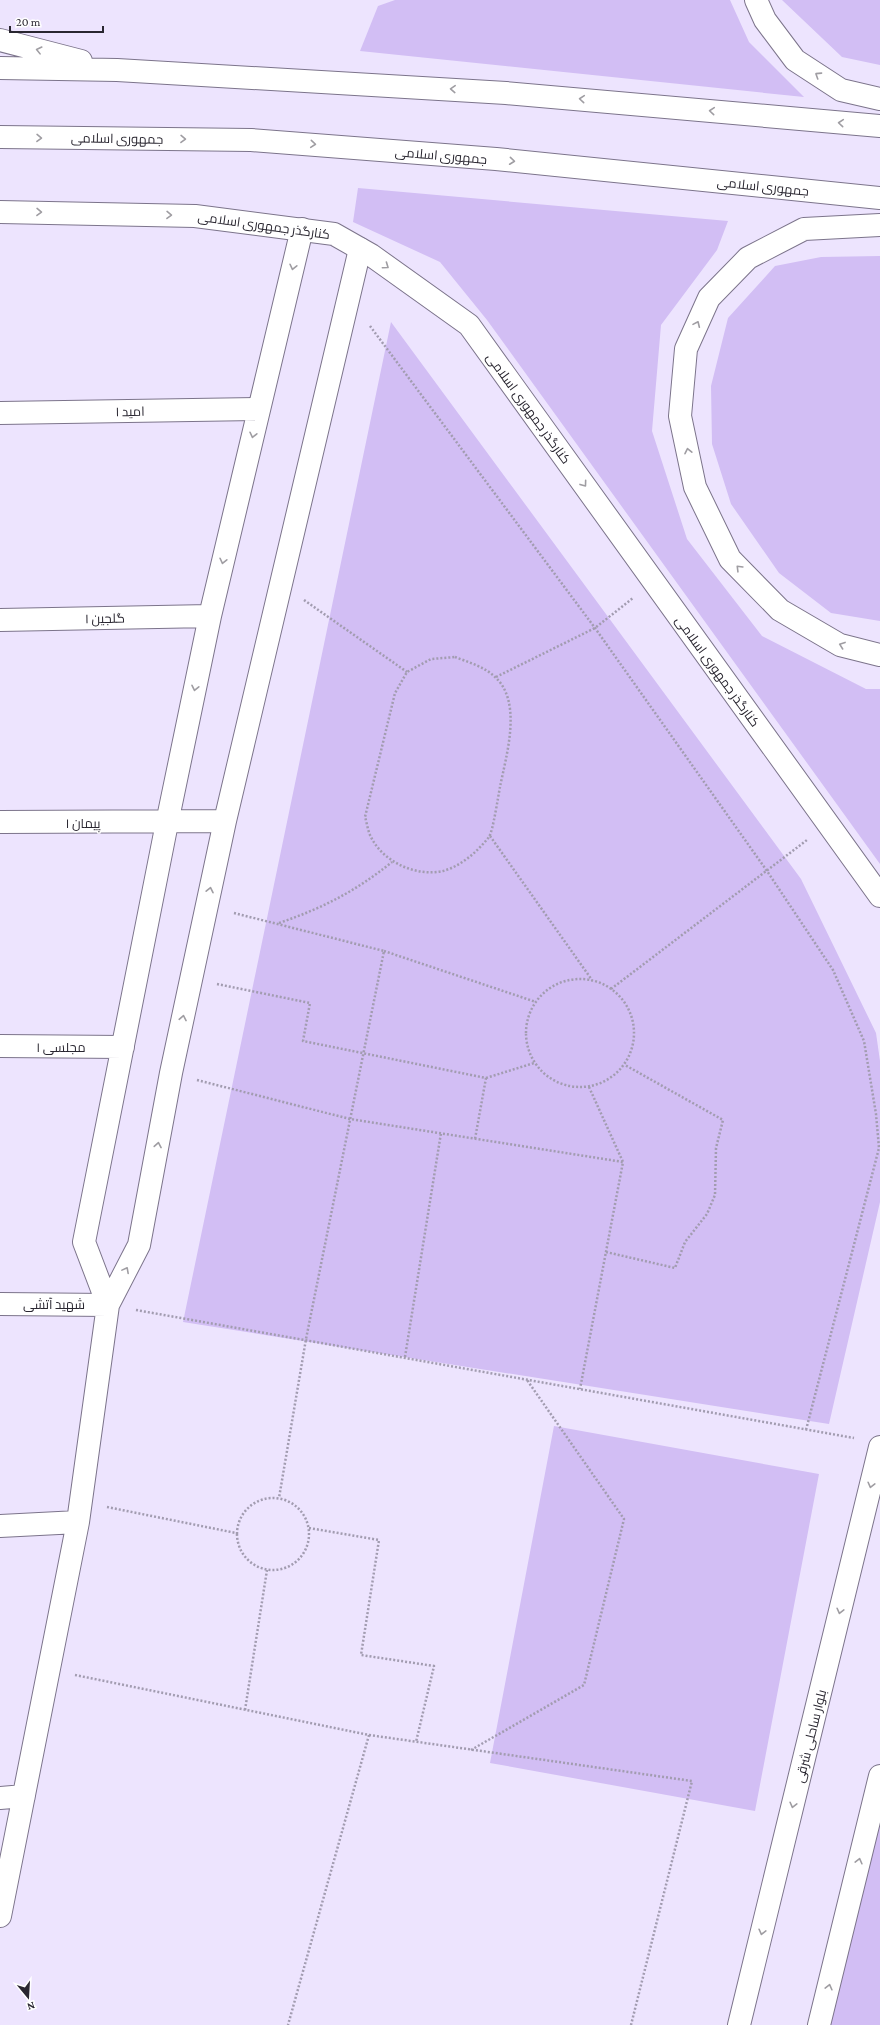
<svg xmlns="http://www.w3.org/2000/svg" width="880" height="2025" viewBox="0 0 880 2025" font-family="'Crimson Pro',Cairo,serif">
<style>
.green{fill:#d2bef4}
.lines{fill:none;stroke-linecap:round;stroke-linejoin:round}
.minor-casing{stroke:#7c748b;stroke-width:24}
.major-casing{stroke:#7c748b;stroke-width:24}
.highway-casing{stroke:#7c748b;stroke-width:24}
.path{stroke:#a29cb0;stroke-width:2.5;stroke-dasharray:2 2;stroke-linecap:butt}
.minor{stroke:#fff;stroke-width:22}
.major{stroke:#fff;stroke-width:22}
.highway{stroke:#fff;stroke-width:22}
.oneway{stroke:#9f9da2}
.labels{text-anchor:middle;stroke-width:3;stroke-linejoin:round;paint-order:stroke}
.street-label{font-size:13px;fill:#292630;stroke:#fff}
</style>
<rect width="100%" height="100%" fill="#ede4fe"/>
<!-- green -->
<path class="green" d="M395 0H730L749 42 804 97 360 51 378 6Z
M782 0H880V65L842 57Z
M358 188 728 221 717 250 661 325 652 431 687 539 762 636 866 689H880V864L487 320 440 262 353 222Z
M880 256V621L831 613 779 573 731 504 712 444 711 386 728 318 775 266 821 257Z
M391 322 801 879 876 1033 880 1061V1202L829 1424 183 1322Z
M554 1426 819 1474 755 1811 490 1763Z
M880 1770V2025H818Z"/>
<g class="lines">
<defs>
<path id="minor" d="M0 413 259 409
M0 620 210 616
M0 822 225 821
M0 1046 123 1047
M0 1304 108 1305
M108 1305 84 1242 167 823 210 616 302 229
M0 1526 78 1522
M0 1798 24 1796
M0 1916 78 1522 108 1305 139 1245 171 1073 225 821 360 249"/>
<path id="major" d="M0 212 195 216 334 234 371 255 469 325 880 896
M739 2025 880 1447
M819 2025 880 1776"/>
<path id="highway" d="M756 0 765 20 795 60 841 90 880 99
M0 40 81 61
M0 68 117 70 506 93 880 126
M0 137 251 140 496 159 880 198
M880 225 804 229 748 258 709 298 686 349 680 416 695 487 730 559 780 610 840 645 880 655"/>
</defs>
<!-- minor casing -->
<use href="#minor" class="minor-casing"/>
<!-- major casing -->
<use href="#major" class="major-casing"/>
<!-- highway casing -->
<use href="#highway" class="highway-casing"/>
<!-- path -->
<path class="path" d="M370 326 595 628 767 871 833 970 864 1041 876 1114 879 1148 806 1430
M304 600 407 672
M455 657C468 662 485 667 495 677 523 702 506 756 500 787 498 797 493 831 489 837 477 852 461 866 443 871 416 877 383 862 371 837 368 832 367 823 365 817L395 693 407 672 431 659Z
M496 677 595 628 633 598
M490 836 592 980
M234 913 384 951 306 1339 279 1498
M279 923C323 908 356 891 392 862
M384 951 536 1002
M526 1033a54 54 0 1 1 108 0a54 54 0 1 1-108 0Z
M217 984 310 1003 303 1041 486 1078 475 1139
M611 989 807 840
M486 1078 534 1063
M197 1080 350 1119 623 1162 580 1389
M589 1087 623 1162
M606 1252 675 1268 685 1242 707 1214 715 1195 716 1148 723 1120 625 1065
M136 1310 854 1438
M405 1357 441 1133
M237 1534a36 36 0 1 1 72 0a36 36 0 1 1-72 0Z
M107 1507 236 1533
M309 1528 379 1540 361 1655 434 1666 416 1742
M75 1675 369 1735 288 2025
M245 1710 267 1570
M369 1735 692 1781 631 2025
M471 1750 584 1685 624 1519 527 1380"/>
<!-- minor -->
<use href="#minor" class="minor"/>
<!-- major -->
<use href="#major" class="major"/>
<!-- highway -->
<use href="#highway" class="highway"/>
</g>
<!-- one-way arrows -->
<defs><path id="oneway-chevron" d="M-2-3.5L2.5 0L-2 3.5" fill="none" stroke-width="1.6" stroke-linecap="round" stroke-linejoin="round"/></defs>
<g class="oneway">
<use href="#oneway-chevron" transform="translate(39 50) rotate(-166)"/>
<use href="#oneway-chevron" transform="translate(818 75) rotate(-147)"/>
<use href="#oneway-chevron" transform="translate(453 89) rotate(-177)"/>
<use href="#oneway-chevron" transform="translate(582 99) rotate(-175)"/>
<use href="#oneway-chevron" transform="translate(712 111) rotate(-175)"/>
<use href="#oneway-chevron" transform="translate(841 123) rotate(-175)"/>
<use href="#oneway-chevron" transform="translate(39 138) rotate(1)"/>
<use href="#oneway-chevron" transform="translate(183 139) rotate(1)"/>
<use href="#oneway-chevron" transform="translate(313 144) rotate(5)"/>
<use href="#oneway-chevron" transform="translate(512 161) rotate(6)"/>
<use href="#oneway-chevron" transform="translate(39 212) rotate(1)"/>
<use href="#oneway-chevron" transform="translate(169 215) rotate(1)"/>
<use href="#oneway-chevron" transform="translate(386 266) rotate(35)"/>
<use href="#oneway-chevron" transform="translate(293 267) rotate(103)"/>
<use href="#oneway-chevron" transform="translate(697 324) rotate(-66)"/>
<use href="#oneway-chevron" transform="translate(253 435) rotate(103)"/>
<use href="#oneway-chevron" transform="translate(688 451) rotate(-102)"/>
<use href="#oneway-chevron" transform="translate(584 484) rotate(54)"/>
<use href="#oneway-chevron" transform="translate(223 561) rotate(103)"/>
<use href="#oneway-chevron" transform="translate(739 568) rotate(-135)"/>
<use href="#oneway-chevron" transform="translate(842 645) rotate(-160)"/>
<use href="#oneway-chevron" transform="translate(195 688) rotate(102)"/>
<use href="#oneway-chevron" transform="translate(210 890) rotate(-78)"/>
<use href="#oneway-chevron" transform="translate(183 1018) rotate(-79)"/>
<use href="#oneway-chevron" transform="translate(158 1145) rotate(-80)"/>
<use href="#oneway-chevron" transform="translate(126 1270) rotate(-62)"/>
<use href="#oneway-chevron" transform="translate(871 1485) rotate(104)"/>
<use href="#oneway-chevron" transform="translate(840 1611) rotate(104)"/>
<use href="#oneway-chevron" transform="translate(793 1805) rotate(104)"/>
<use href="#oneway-chevron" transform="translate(859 1861) rotate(-76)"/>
<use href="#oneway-chevron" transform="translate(762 1932) rotate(104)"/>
<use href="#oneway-chevron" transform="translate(829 1987) rotate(-76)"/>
</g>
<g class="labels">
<!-- street labels -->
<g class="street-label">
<text transform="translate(117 138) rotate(1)" y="5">جمهوری اسلامی</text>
<text transform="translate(441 155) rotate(5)" y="5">جمهوری اسلامی</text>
<text transform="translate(763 186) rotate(6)" y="5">جمهوری اسلامی</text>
<text transform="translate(264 225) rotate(8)" y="5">کنارگذر جمهوری اسلامی</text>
<text transform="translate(529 408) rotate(54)" y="5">کنارگذر جمهوری اسلامی</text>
<text transform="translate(130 411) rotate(-1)" y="5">امید ۱</text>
<text transform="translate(105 618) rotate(-1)" y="5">گلجین ۱</text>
<text transform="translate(718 671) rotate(54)" y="5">کنارگذر جمهوری اسلامی</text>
<text x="83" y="828">پیمان ۱</text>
<text x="61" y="1052">مجلسی ۱</text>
<text x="54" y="1309">شهید آتشی</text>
<text transform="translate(810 1736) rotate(-76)" y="5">بلوار ساحلی شرقی</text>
</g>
</g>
<!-- north arrow -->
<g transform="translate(28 1997) rotate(162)" stroke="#ffffff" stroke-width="3" paint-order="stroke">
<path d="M0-3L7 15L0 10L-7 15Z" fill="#292630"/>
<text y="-6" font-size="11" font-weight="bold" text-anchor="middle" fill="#292630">N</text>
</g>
<!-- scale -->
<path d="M10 26v6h93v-6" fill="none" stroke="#292630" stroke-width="2"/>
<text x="16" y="26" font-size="12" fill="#292630" stroke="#ffffff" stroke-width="3" paint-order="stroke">20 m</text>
</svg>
